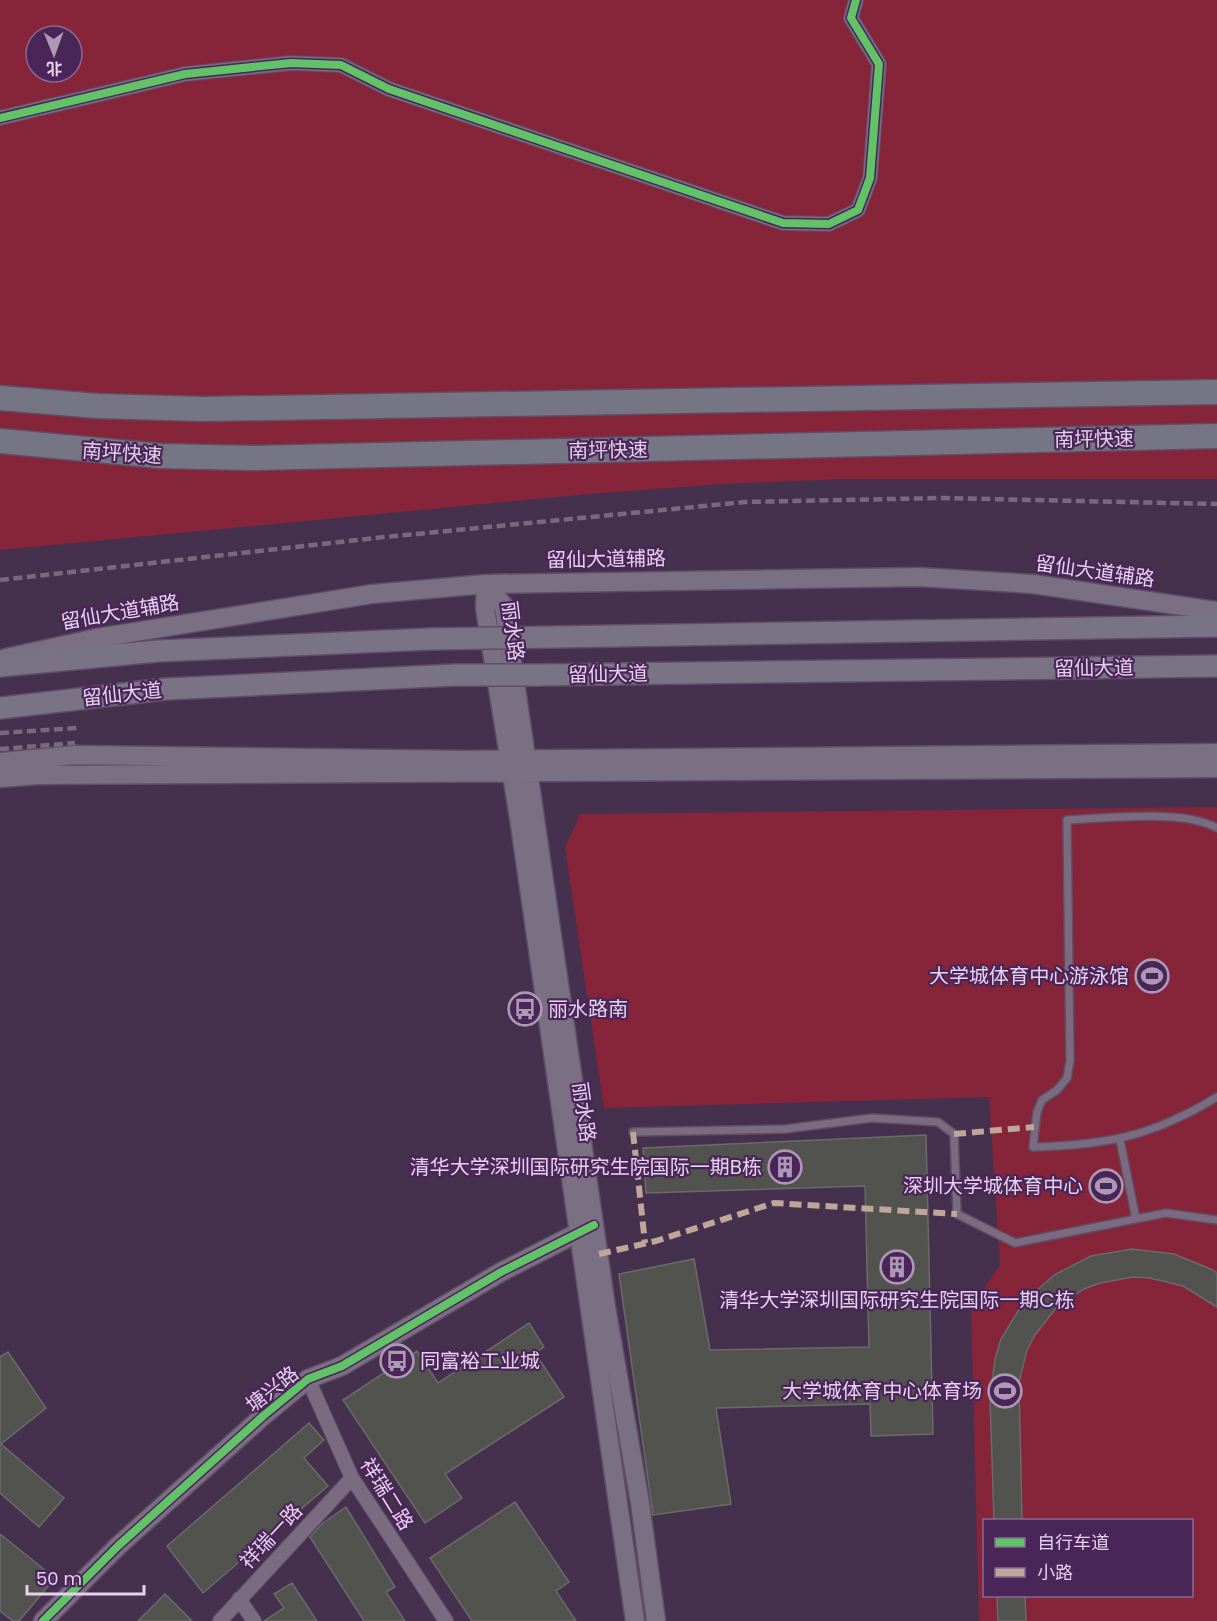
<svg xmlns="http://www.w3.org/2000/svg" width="1217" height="1621" viewBox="0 0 1217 1621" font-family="Poppins,'Noto Sans SC',sans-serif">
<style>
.green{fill:#862439;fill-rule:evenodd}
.building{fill:#52524e;stroke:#6b6a6b;stroke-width:1.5}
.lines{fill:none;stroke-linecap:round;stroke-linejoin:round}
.lane-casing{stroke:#5f4e66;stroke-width:10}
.street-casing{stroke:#5f4e66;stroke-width:16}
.secondary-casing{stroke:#5f4e66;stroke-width:21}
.primary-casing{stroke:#5f4e66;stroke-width:24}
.highway-casing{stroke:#5f4e66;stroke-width:27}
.lane{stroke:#7b6b80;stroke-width:7}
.street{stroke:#7b6b80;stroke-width:14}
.secondary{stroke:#7b6f83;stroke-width:18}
.primary{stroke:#7a7385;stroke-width:21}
.highway{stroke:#767584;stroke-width:24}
.rail{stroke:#78697e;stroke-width:4.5;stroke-dasharray:9 4.5;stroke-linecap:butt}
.primary-bridge-casing{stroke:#5f4e66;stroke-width:24;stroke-linecap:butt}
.primary-bridge{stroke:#7a7385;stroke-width:21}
.quiet{stroke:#c0a59a;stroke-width:6;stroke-dasharray:12 6;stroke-linecap:butt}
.cycleway-casing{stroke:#4a2658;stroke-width:11}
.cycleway{stroke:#61c268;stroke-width:8}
.labels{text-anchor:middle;stroke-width:4.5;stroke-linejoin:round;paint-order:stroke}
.street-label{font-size:20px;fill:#e5d0ee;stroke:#4a2658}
.poi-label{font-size:20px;fill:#e5d0ee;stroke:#4a2658;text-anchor:end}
</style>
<rect width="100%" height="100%" fill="#45314d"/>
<!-- green -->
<path class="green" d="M0 0H1217V479H842L724 484 590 494 0 550ZM36 36H72V72H36Z
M1217 807V1621H979L971 1308 1000 1265 989 1097 604 1108 565 848 580 814ZM984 1520H1192V1596H984Z"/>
<!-- building -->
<path class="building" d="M926 1135 933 1434 871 1436 870 1404 716 1408 731 1504 653 1515 619 1274 694 1259 710 1350 869 1347 865 1186 646 1193 643 1148Z
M1132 1249 1174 1254 1213 1270 1217 1273V1307L1183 1286 1150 1278 1133 1277 1100 1283 1084 1289 1056 1308 1035 1335 1027 1350 1019 1382 1022 1521H994L990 1399 995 1359 1001 1339 1023 1303 1054 1275 1091 1256Z
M529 1323 544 1347 535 1353 564 1397 445 1474 462 1498 425 1523 343 1400 417 1351 438 1383Z
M8 1352 46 1408 1 1444 64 1498 39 1527 0 1493V1357Z
M309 1423 324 1440 304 1458 328 1486 203 1593 167 1546Z
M515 1502 569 1582 556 1591 576 1621H472L430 1558Z
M346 1507 395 1587 386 1592 405 1621H364L310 1537 323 1523Z
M0 1534 55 1578 19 1621H13L0 1611Z
M292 1583 317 1621H264L284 1608 274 1594Z
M165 1594 192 1621H138Z
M997 1596H1025L1026 1621H998Z"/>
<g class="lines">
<defs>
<path id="lane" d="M1217 828C1184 809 1105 818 1067 820L1070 1061 1067 1078 1057 1090 1042 1100 1037 1112 1033 1147C1108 1145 1153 1136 1217 1097
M633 1132 785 1129 872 1118 938 1122 954 1134 957 1214 1015 1243 1166 1213 1217 1220
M1120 1140 1136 1219"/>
<path id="street" d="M0 118 185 74 291 63 341 65 389 89 783 223 829 224 858 210 870 178 879 64 851 18 856 0
M308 1379 352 1478 446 1621
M239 1599 254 1621
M220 1621 352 1478"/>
<path id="secondary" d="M486 584 504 606 606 1307 640 1503 656 1621
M486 584 485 608 519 818 635 1621
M6 658 97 638 372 594 486 584 919 577 1033 584 1217 611
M0 762 76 755 464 760 1217 753
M0 778 38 775 1217 768
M43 1621 118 1546 263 1416 308 1379 342 1366 501 1272 589 1227"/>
<path id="primary" d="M556 637 1217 626
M0 666 158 651 431 639
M538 675 1217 666
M0 708 166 689 455 675"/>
<path id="highway" d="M0 398 98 406 203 409 1217 392
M0 441 161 456 252 458 1217 436"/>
</defs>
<!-- lane casing -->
<use href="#lane" class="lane-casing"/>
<!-- street casing -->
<use href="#street" class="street-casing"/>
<!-- secondary casing -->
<use href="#secondary" class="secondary-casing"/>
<!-- primary casing -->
<use href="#primary" class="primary-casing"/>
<!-- highway casing -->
<use href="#highway" class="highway-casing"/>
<!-- lane -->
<use href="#lane" class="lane"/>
<!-- street -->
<use href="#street" class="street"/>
<!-- secondary -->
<use href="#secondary" class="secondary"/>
<!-- primary -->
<use href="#primary" class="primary"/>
<!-- highway -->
<use href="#highway" class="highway"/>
<!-- rail -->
<path class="rail" d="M0 580 375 538 745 502 942 498 1217 504
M0 733 77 728
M0 749 75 743"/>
<defs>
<path id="primary-bridge" d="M431 639 556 637
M455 675H538"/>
</defs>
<!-- primary-bridge casing -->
<use href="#primary-bridge" class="primary-bridge-casing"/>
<!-- primary-bridge -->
<use href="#primary-bridge" class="primary-bridge"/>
<!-- quiet -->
<path class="quiet" d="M633 1132 645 1243
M954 1134 1034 1127
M599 1254 656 1241 774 1203 957 1214"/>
<defs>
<path id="cycleway" d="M0 118 185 74 291 63 341 65 389 89 783 223 829 224 858 210 870 178 879 64 851 18 856 0
M43 1621 118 1546 263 1416 308 1379 342 1366 501 1272 594 1225"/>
</defs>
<!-- cycleway casing -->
<use href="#cycleway" class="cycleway-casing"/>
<!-- cycleway -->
<use href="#cycleway" class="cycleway"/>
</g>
<!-- icons -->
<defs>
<symbol id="stadium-ring" viewBox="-11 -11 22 22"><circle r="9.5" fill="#4a2658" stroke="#ad98b6" stroke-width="1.5"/><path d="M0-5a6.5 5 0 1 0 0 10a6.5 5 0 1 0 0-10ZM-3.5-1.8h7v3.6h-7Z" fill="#ad98b6"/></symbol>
<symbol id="bus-ring" viewBox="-11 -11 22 22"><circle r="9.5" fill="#4a2658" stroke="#ad98b6" stroke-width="1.5"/><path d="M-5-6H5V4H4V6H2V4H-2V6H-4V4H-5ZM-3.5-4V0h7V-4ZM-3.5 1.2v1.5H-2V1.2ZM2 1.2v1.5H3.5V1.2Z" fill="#ad98b6"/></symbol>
<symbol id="building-ring" viewBox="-11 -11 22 22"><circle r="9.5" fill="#4a2658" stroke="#ad98b6" stroke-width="1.5"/><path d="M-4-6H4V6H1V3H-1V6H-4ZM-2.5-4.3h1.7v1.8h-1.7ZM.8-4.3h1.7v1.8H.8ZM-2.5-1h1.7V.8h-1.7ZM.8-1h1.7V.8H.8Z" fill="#ad98b6"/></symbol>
</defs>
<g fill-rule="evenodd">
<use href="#stadium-ring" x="1133" y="957" width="38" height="38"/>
<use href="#bus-ring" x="506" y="990" width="38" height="38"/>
<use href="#building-ring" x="766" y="1148" width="38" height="38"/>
<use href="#stadium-ring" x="1087" y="1167" width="38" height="38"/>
<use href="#building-ring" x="878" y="1248" width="38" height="38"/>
<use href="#bus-ring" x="378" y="1342" width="38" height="38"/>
<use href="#stadium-ring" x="986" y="1372" width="38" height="38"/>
</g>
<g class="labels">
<!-- street labels -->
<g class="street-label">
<text transform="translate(1094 439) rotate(-1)" y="7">南坪快速</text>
<text transform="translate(608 450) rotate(-1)" y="7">南坪快速</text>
<text transform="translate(122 453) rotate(4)" y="7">南坪快速</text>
<text transform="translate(606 559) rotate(-1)" y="7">留仙大道辅路</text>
<text transform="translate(1095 571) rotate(8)" y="7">留仙大道辅路</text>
<text transform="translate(120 612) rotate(-10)" y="7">留仙大道辅路</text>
<text transform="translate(513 631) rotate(83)" y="7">丽水路</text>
<text transform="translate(1094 668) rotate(-1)" y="7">留仙大道</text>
<text transform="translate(608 674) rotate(-1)" y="7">留仙大道</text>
<text transform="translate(122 694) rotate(-6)" y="7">留仙大道</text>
<text transform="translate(584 1112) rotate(82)" y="7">丽水路</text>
<text transform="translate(272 1389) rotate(-38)" y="7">塘兴路</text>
<text transform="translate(387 1494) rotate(58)" y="7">祥瑞二路</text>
<text transform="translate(271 1536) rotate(-47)" y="7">祥瑞一路</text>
</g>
<!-- poi labels -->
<g class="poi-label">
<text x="1129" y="983">大学城体育中心游泳馆</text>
<text x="548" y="1016" text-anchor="start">丽水路南</text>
<text x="762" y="1174">清华大学深圳国际研究生院国际一期B栋</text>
<text x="1083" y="1193">深圳大学城体育中心</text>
<text x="897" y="1307" text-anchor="middle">清华大学深圳国际研究生院国际一期C栋</text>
<text x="420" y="1368" text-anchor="start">同富裕工业城</text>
<text x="982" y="1398">大学城体育中心体育场</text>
</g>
</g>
<!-- legend -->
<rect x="983" y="1519" width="210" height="78" fill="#4a2658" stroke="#886a94" stroke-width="1.5"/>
<rect x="995" y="1538" width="30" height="9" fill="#61c268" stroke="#886a94" stroke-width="1.5"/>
<text x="1037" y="1549" font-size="18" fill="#e5d0ee">自行车道</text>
<rect x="995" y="1568" width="30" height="9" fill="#c0a59a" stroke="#886a94" stroke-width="1.5"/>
<text x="1037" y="1579" font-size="18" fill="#e5d0ee">小路</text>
<!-- north arrow -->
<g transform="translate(54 54) rotate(179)"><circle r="28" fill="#4a2658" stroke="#886a94" stroke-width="1.5"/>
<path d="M0-4.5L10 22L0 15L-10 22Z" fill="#ad98b6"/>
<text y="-9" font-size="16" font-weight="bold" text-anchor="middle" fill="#e5d0ee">北</text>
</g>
<!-- scale -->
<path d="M27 1585v9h117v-9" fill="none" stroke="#e5d0ee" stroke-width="3"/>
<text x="36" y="1585" font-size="18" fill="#e5d0ee" stroke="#4a2658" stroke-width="4.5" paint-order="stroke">50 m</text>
</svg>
